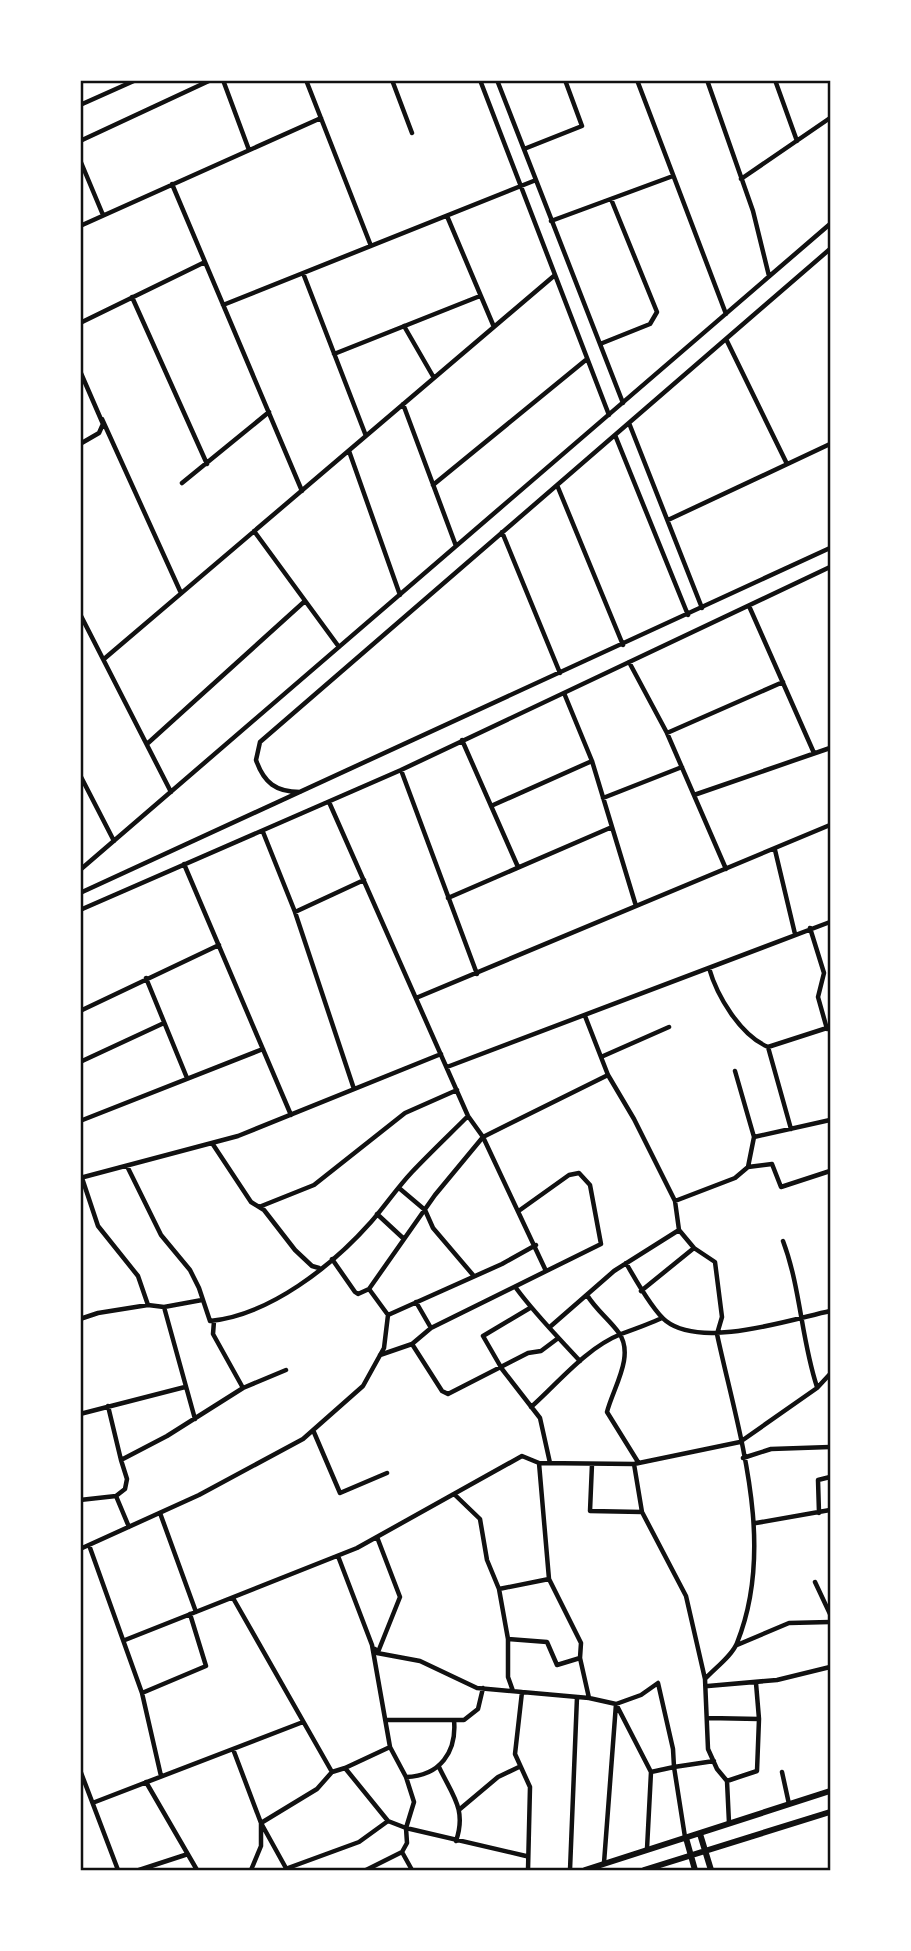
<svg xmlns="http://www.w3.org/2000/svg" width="911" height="1951" viewBox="0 0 911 1951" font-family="'Asap Condensed',sans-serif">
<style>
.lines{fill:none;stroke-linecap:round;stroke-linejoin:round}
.minor{stroke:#111;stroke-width:4.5}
.secondary{stroke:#111;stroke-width:6}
.neatline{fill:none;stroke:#111;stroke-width:2.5}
</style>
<rect width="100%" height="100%" fill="#fff"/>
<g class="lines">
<!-- minor -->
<path class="minor" d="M223 80 249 150
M306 80 371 246
M392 80 412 133
M480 80 609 415
M497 80 623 403
M637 80 726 314
M707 80 753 211 769 276
M775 80 797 141
M80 105 136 80
M80 141 211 80
M524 149 582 126 565 80
M80 160 103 215
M741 179 830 118
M172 184 302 491
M447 216 494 327
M551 221 673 176
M80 226 321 118
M303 273 366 436
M132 297 207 464
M223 305 536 180
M80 323 205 262
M404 326 434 378
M726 339 787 464
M600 344 650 324 657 312 611 199
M334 354 480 296
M80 371 103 424 99 433 80 444
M403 404 456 546
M102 419 181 593
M629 423 702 608
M615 435 688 615
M349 451 400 595
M182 483 269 412
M433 485 587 359
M557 485 623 645
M668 520 830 444
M254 531 339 647
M502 532 560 673
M749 606 814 753
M80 614 171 792
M104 659 555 275
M629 662 667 733 726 869
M564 693 592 761 636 906
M667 733 783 682
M462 740 518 867
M147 744 305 601
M401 770 477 974
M80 775 114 841
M300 792C276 792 264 783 256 760L260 742 830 249
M694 795 830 748
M603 798 682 767
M491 806 592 761
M263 832 295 912 354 1089
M775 850 795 934
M184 864 291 1115
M80 870 830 224
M80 893 830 548
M448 898 612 827
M80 910 401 770 830 567
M295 912 364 880
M810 928 824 973 818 997 827 1029
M709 968C717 996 740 1035 768 1047
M146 978 187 1078
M416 998 830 825
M80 1011 219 945
M585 1016 608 1075 634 1119 675 1201 679 1230 694 1248 715 1262 722 1317 717 1334C738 1432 777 1544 737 1643 732 1656 715 1668 705 1679L708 1749 717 1769 727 1781 729 1823
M601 1057 669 1027
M80 1062 164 1023
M447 1067 830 922
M735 1071 754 1137 748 1167
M80 1121 263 1049
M791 1129 768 1047 830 1027
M754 1137 830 1120
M212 1143 251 1202 264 1210 295 1250 312 1266 319 1268
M127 1166 161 1235 190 1270 199 1288 210 1321C270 1315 332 1266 371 1222 385 1206 397 1188 412 1172 430 1153 449 1135 468 1116
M80 1178 238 1136 441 1054
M82 1178 98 1226 138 1276 148 1305
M399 1188 425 1210 433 1228 473 1275
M675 1201 735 1178 748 1167 772 1164 781 1187 830 1171
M259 1207 314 1185 405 1113 457 1090
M377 1214 404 1239
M783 1241C801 1289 801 1339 817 1387
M332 1259 355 1292 358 1294 369 1289
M626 1263C635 1279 653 1311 666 1321 702 1349 789 1320 830 1311
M546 1271 483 1137 608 1075
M516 1288C535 1314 558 1337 580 1361
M641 1291 694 1248
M587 1295C596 1310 609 1319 619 1333 635 1356 613 1388 607 1412L638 1462
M416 1302 431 1328
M530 1308 483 1336 502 1369 540 1418 550 1463
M388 1315 502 1264 536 1245
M80 1319 98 1313 148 1305 164 1307
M551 1326 614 1271 679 1230
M412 1344 442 1391 448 1394 528 1353 541 1351 557 1339
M380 1355 412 1344 431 1328 601 1244 590 1185 579 1173 569 1175 520 1210
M243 1388 286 1370
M108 1406 121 1460
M531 1407C558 1383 586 1348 621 1334 635 1329 649 1324 662 1318
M80 1414 185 1387
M195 1419 164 1307 202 1300
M313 1430 340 1493 387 1473
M743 1458 771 1449 830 1447
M592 1464 590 1511 642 1512
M634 1464 642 1512 686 1596 705 1679
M454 1494 480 1519 487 1560 499 1589 508 1639V1677L513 1691
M116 1496 125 1489 127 1479 121 1460 167 1436 243 1388 213 1334 214 1321
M80 1500 116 1496 129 1527
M160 1513 196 1612
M819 1513 818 1480 830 1477
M756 1523 830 1510
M377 1537 400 1597 378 1652
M89 1545 142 1693 161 1776
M80 1549 199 1495 303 1439 363 1386 384 1348 388 1315 369 1289 435 1195 483 1137 468 1116 329 802
M338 1556 372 1645 390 1747 406 1777 414 1802 406 1828 526 1856
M815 1582 830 1614
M499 1589 549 1579
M233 1598 332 1772 345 1768 388 1821 406 1828 407 1843 402 1852 412 1870
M508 1639 547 1642 557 1665 580 1658
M125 1640 357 1548 522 1456 539 1463
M737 1645 789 1623 830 1622
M375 1649 377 1653 420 1661 477 1688 589 1698
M708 1686 777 1680 830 1667
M522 1692 515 1754 530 1787 528 1870
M142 1693 206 1666 190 1614
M708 1718 759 1719
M386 1720H464L478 1709 483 1688
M233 1749 261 1823 287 1870
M439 1767C452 1795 467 1809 456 1841
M345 1768 390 1747
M80 1770 118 1870
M782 1772 789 1804
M406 1777C440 1776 457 1752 454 1720
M727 1781 757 1771 759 1719 756 1683
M146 1782 197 1870
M95 1802 303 1722
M460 1809 498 1777 519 1767
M685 1837 674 1767 714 1761
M647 1849 651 1772 616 1704 589 1698 580 1658 581 1643 549 1579 539 1463 634 1464 740 1442 817 1388 830 1374
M604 1863 616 1704 641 1695 658 1683 673 1749 674 1767 651 1772
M288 1868 359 1842 388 1821
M139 1870 185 1855
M251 1870 261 1846V1823L317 1789 332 1772
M366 1870 402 1852
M570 1870 577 1697"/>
<!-- secondary -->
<path class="secondary" d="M700 1834 711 1870
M686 1838 695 1870
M585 1870 830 1791
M644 1870 830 1812"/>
</g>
<!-- border -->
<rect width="911" height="1951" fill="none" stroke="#ffffff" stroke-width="164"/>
<rect x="82" y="82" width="747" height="1787" class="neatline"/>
</svg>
